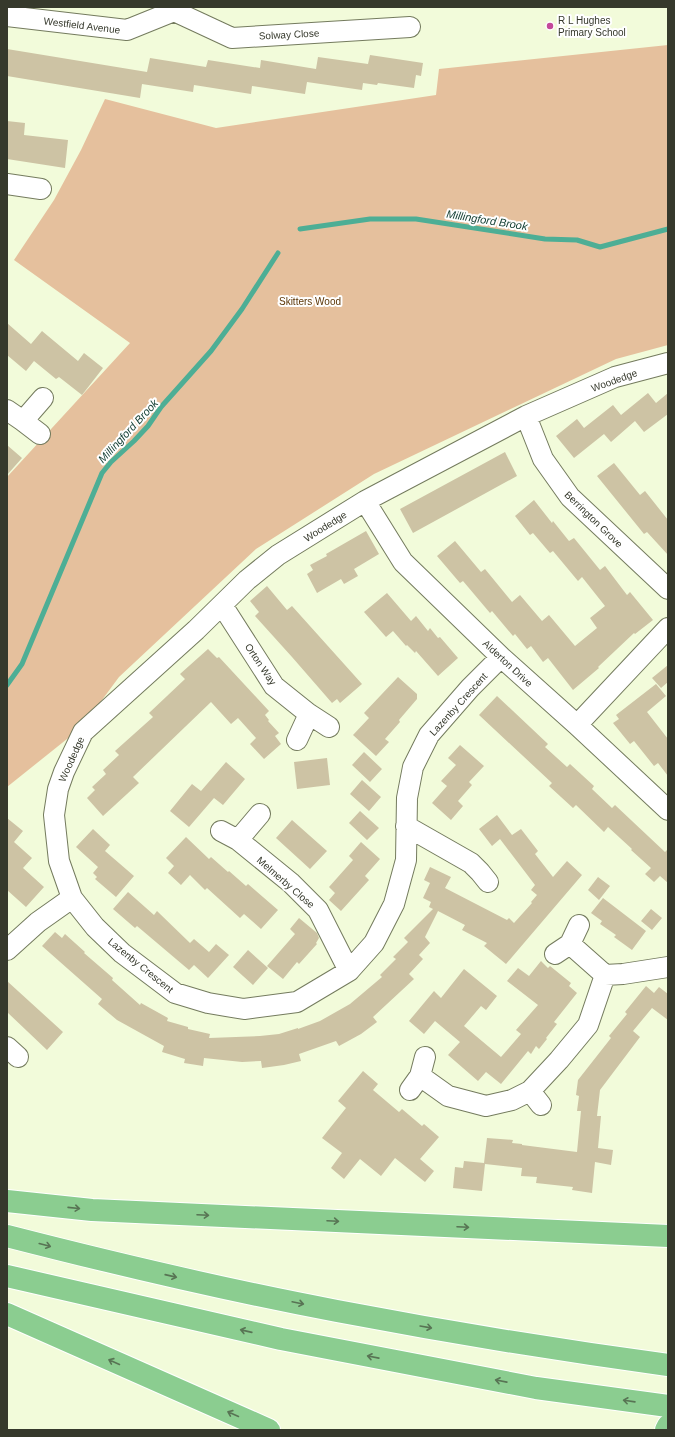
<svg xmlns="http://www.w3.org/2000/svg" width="675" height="1437" viewBox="0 0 675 1437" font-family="Arial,sans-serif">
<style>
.green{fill:#e5c09d}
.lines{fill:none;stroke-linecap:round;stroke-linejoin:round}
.stream{stroke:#4dae95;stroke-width:5}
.building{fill:#cdc3a4}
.minor-casing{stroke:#747b5e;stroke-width:22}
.highway-casing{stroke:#fff;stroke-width:24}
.minor{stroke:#fff;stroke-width:20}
.highway{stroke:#8bcd90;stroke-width:22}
.oneway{stroke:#587454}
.poi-dot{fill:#c4499a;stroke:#fff;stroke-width:1.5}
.labels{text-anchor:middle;stroke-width:4;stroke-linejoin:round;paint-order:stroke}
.poi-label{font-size:10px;fill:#36392c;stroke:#fff;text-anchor:start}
.street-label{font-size:10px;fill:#36392c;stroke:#fff}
.park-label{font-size:10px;fill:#5c3708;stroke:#fff}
.water-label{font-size:11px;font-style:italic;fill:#164136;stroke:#fff}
</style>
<rect width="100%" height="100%" fill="#f2fbda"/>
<!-- green -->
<path class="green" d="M668 45V345L616 359 374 474 256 549 119 677 82 727 7 787V477L130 343 14 260 54 200 81 150 105 99 216 128 436 95 439 69Z"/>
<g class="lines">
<!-- stream -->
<path class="stream" d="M300 229 370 219H416L545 239 577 240 600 247 668 229
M7 685 22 664 102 473 111 462 134 441 148 426 161 407 211 351 242 309 278 253"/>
</g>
<!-- building -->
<path class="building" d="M7 49 147 72 150 58 206 67 208 60 260 68 261 60 316 69 318 57 368 64 370 55 423 63 421 76 416 75 414 88 378 83 377 85 363 83 362 90 307 82 305 94 252 86 251 94 194 85 193 92 142 84 140 98 7 76Z
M7 121 25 123 24 135 68 140 65 168 7 159Z
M7 323 31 344 42 331 78 361 84 353 103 368 82 395 59 377 56 379 34 361 26 371 7 355Z
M648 393 656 403 668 393V414L644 432 635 421 611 442 604 434 574 458 556 436 577 419 584 428 613 405 621 415Z
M7 445 22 458 7 475Z
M505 452 517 476 413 533 400 509Z
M614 463 640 495 645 491 668 520V555L647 532 644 534 597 476Z
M534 500 552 523 553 521 569 541 574 538 600 570 605 566 627 595 630 592 653 620 635 634 634 633 598 667 599 668 573 690 548 658 543 662 531 646 527 649 515 634 513 636 492 611 490 613 463 581 460 583 437 556 455 541 481 572 485 569 512 602 520 595 542 621 549 615 575 646 597 628 590 618 605 606 582 577 578 581 553 551 550 553 533 533 530 535 515 516Z
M366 531 379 554 354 569 358 576 344 584 341 579 317 593 307 574 313 570 310 565 327 556 326 554Z
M267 586 287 610 292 606 362 684 340 703 337 699 332 703 292 657 255 616 259 612 250 601Z
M387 593 411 621 416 616 428 631 430 628 438 638 440 637 458 658 438 676 416 651 415 653 407 645 406 646 393 631 386 637 364 612Z
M208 649 217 658 219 657 269 711 265 715 269 720 268 721 279 733 275 736 281 744 264 759 250 744 256 738 238 718 231 724 211 702 133 777 139 783 103 816 87 798 95 790 92 787 106 774 103 770 119 755 115 751 153 717 149 713 185 679 180 674Z
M668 665V682L661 688 652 678Z
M398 677 417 694V699L399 720 400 722 385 739 389 742 376 756 353 735 369 718 364 713Z
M656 684 666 696 647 712 668 739V776L658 763 654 766 634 741 630 744 613 723 619 719 616 715Z
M497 696 548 744 545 747 567 767 570 764 594 786 592 789 612 808 615 805 665 852 668 849V883L660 876 654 882 645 874 651 868 631 850 632 849 608 827 604 832 576 805 573 808 549 786 552 783 479 715Z
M460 745 484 766 469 782 472 785 458 801 463 806 451 820 432 803 447 786 441 781 456 765 448 758Z
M364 752 382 769 370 782 352 765Z
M327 758 330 785 297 789 294 762Z
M226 762 245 779 223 805 214 798 189 827 170 811 192 784 201 791Z
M362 780 381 797 369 811 350 794Z
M360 811 379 828 367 840 349 823Z
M497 815 512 835 521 829 538 851 535 854 553 877 567 861 582 875 506 964 484 946 487 943 462 930 465 925 438 911 425 937 430 943 419 955 423 959 409 974 414 979 373 1017 377 1022 361 1034 339 1046 336 1041 299 1054 301 1061 284 1065 262 1068 261 1061 242 1062 204 1058 203 1066 184 1063 185 1059 162 1052 164 1046 117 1020 98 1004 102 999 42 946 55 932 62 938 65 934 85 952 84 953 113 978 112 980 140 1005 141 1003 168 1018 167 1021 188 1027V1029L210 1034 209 1038 260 1036 279 1034 298 1028V1029L320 1021 350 1004 382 977 380 975 396 959 393 957 408 942 404 938 433 909 429 907 431 902 423 898 430 883 424 880 430 867 451 877 445 888 507 920 509 918 514 923 532 903 531 902 537 895 531 890 535 885 500 839 492 846 479 829Z
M7 818 23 831 14 842 32 858 23 868 44 887 26 907 7 890Z
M292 820 327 851 310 869 276 838Z
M93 829 110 845 105 851 134 876 116 897 95 879 97 877 93 873 98 867 76 847Z
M186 837 209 859 211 857 228 872 229 871 246 886 248 884 278 910 261 929 244 914 240 918 207 888 205 890 190 875 181 885 168 873 174 866 166 858Z
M361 842 380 859 365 876 369 880 341 911 329 900 335 893 329 887 353 860 349 856Z
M598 877 610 886 599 900 588 890Z
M128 892 154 915 157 911 190 943 194 939 209 952 216 944 229 955 208 978 194 965 189 970 137 926 135 928 113 909Z
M603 898 646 931 632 950 614 937 616 935 600 924 602 921 591 913Z
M651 909 662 918 652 930 641 921Z
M299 918 317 933 319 938 316 943 317 944 299 964 297 962 283 979 267 966 295 934 290 929Z
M248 950 268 968 253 985 233 967Z
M541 961 548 968 550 966 571 983 569 986 577 993 554 1022 557 1024 546 1038 547 1039 539 1049 536 1046 531 1054 528 1051 501 1084 486 1072 478 1081 448 1055 460 1042 435 1021 424 1034 409 1021 434 991 441 998 464 969 497 996 486 1010 481 1006 464 1026 501 1057 521 1034 516 1030 538 1005 507 981 518 968 529 976Z
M7 981 63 1032 47 1050 7 1012Z
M646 986 654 993 659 987 668 994V1020L652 1008 633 1031 640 1037 600 1090 597 1116H601L598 1148 613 1150 611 1165 595 1162 592 1193 572 1190 573 1187 536 1183 537 1177 521 1176 522 1168 485 1164 482 1191 453 1188 455 1167 463 1168 464 1161 484 1163 487 1138 513 1140 512 1143 522 1144V1145L577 1152 581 1111H577L579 1096 576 1095 578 1080 611 1038 609 1036 627 1014 625 1012Z
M363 1071 378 1084 373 1090 399 1112 402 1109 422 1126 424 1124 439 1137 420 1159 434 1171 425 1182 395 1158 381 1176 360 1159 344 1179 331 1168 342 1153 322 1138 346 1108 338 1101Z"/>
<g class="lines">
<defs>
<path id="minor" d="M174 11 232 38 410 27
M7 16 127 30 174 11 176 7
M7 184 41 189
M7 410 23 421
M526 416 543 459 570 497 668 589
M40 434 23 421 43 398
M365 501 403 562 501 657 577 725 668 810
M222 605 274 686 309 714 329 727
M501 657 470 688 429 735 413 767 407 798 406 860 394 904 374 943 349 971 297 1002 244 1009 208 1003 175 993 122 953 95 927 72 898 59 861 54 815 58 789 64 772 83 732 196 630 247 580 278 555 365 501 526 416 615 377 668 363
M577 725 668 628
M297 740 309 714
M406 826 471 863 480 872 488 882
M221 831 238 840 291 883 318 910 349 971
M238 840 260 814
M570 944 605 975 623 974 668 967
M7 950 38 922 72 898
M555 954 570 944 579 925
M7 1047 18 1057
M420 1076 448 1096 486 1106 512 1100 530 1091
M410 1090 420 1076 425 1057
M541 1105 530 1091 559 1060 588 1025 605 975"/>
<path id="highway" d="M7 1201 92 1210 668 1236
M7 1236C116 1264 226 1290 337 1311 447 1332 557 1350 668 1365
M7 1276 281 1339 536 1388 668 1406
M7 1314 269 1430
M666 1430 668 1426"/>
</defs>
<!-- minor casing -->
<use href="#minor" class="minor-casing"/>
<!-- highway casing -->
<use href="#highway" class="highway-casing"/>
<!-- minor -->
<use href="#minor" class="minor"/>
<!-- highway -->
<use href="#highway" class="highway"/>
</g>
<!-- one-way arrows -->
<defs><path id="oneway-shaft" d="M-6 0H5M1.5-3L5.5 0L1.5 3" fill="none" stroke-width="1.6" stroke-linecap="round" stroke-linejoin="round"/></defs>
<g class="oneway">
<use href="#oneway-shaft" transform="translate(74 1208) rotate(6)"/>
<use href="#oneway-shaft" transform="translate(203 1215) rotate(3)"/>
<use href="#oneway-shaft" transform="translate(333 1221) rotate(3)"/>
<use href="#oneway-shaft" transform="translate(463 1227) rotate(3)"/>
<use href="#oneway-shaft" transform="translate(45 1245) rotate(15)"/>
<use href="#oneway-shaft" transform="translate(171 1276) rotate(13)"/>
<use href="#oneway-shaft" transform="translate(298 1303) rotate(12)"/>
<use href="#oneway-shaft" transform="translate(426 1327) rotate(10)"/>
<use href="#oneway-shaft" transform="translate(246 1331) rotate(-167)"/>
<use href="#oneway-shaft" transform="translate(373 1357) rotate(-169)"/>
<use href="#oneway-shaft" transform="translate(114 1362) rotate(-156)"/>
<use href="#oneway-shaft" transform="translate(501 1381) rotate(-169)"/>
<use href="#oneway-shaft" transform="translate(629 1401) rotate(-172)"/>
<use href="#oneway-shaft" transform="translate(233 1414) rotate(-156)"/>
</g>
<!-- markers -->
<circle class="poi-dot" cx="550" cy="26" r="4"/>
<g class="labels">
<!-- poi labels -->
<g class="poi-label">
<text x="558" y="24">R L Hughes<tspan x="558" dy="12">Primary School</tspan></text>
</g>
<!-- street labels -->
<g class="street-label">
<text transform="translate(82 25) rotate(7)" y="4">Westfield Avenue</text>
<text transform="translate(289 34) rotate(-3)" y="4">Solway Close</text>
<text transform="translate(614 380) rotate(-20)" y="4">Woodedge</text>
<text transform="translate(594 519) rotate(44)" y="4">Berrington Grove</text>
<text transform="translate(325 526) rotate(-32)" y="4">Woodedge</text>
<text transform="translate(508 663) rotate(43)" y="4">Alderton Drive</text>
<text transform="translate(261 664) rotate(56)" y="4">Orton Way</text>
<text transform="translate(458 704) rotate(-48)" y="4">Lazenby Crescent</text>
<text transform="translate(71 759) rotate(-66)" y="4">Woodedge</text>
<text transform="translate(286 882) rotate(41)" y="4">Melmerby Close</text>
<text transform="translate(141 965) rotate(39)" y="4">Lazenby Crescent</text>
</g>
<!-- park labels -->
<g class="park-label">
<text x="310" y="305">Skitters Wood</text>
</g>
<!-- water labels -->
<g class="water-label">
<text transform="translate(487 220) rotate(9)" y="4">Millingford Brook</text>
<text transform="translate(128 431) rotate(-47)" y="4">Millingford Brook</text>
</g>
</g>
<!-- border -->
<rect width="675" height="1437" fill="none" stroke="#36392c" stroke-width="16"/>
</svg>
